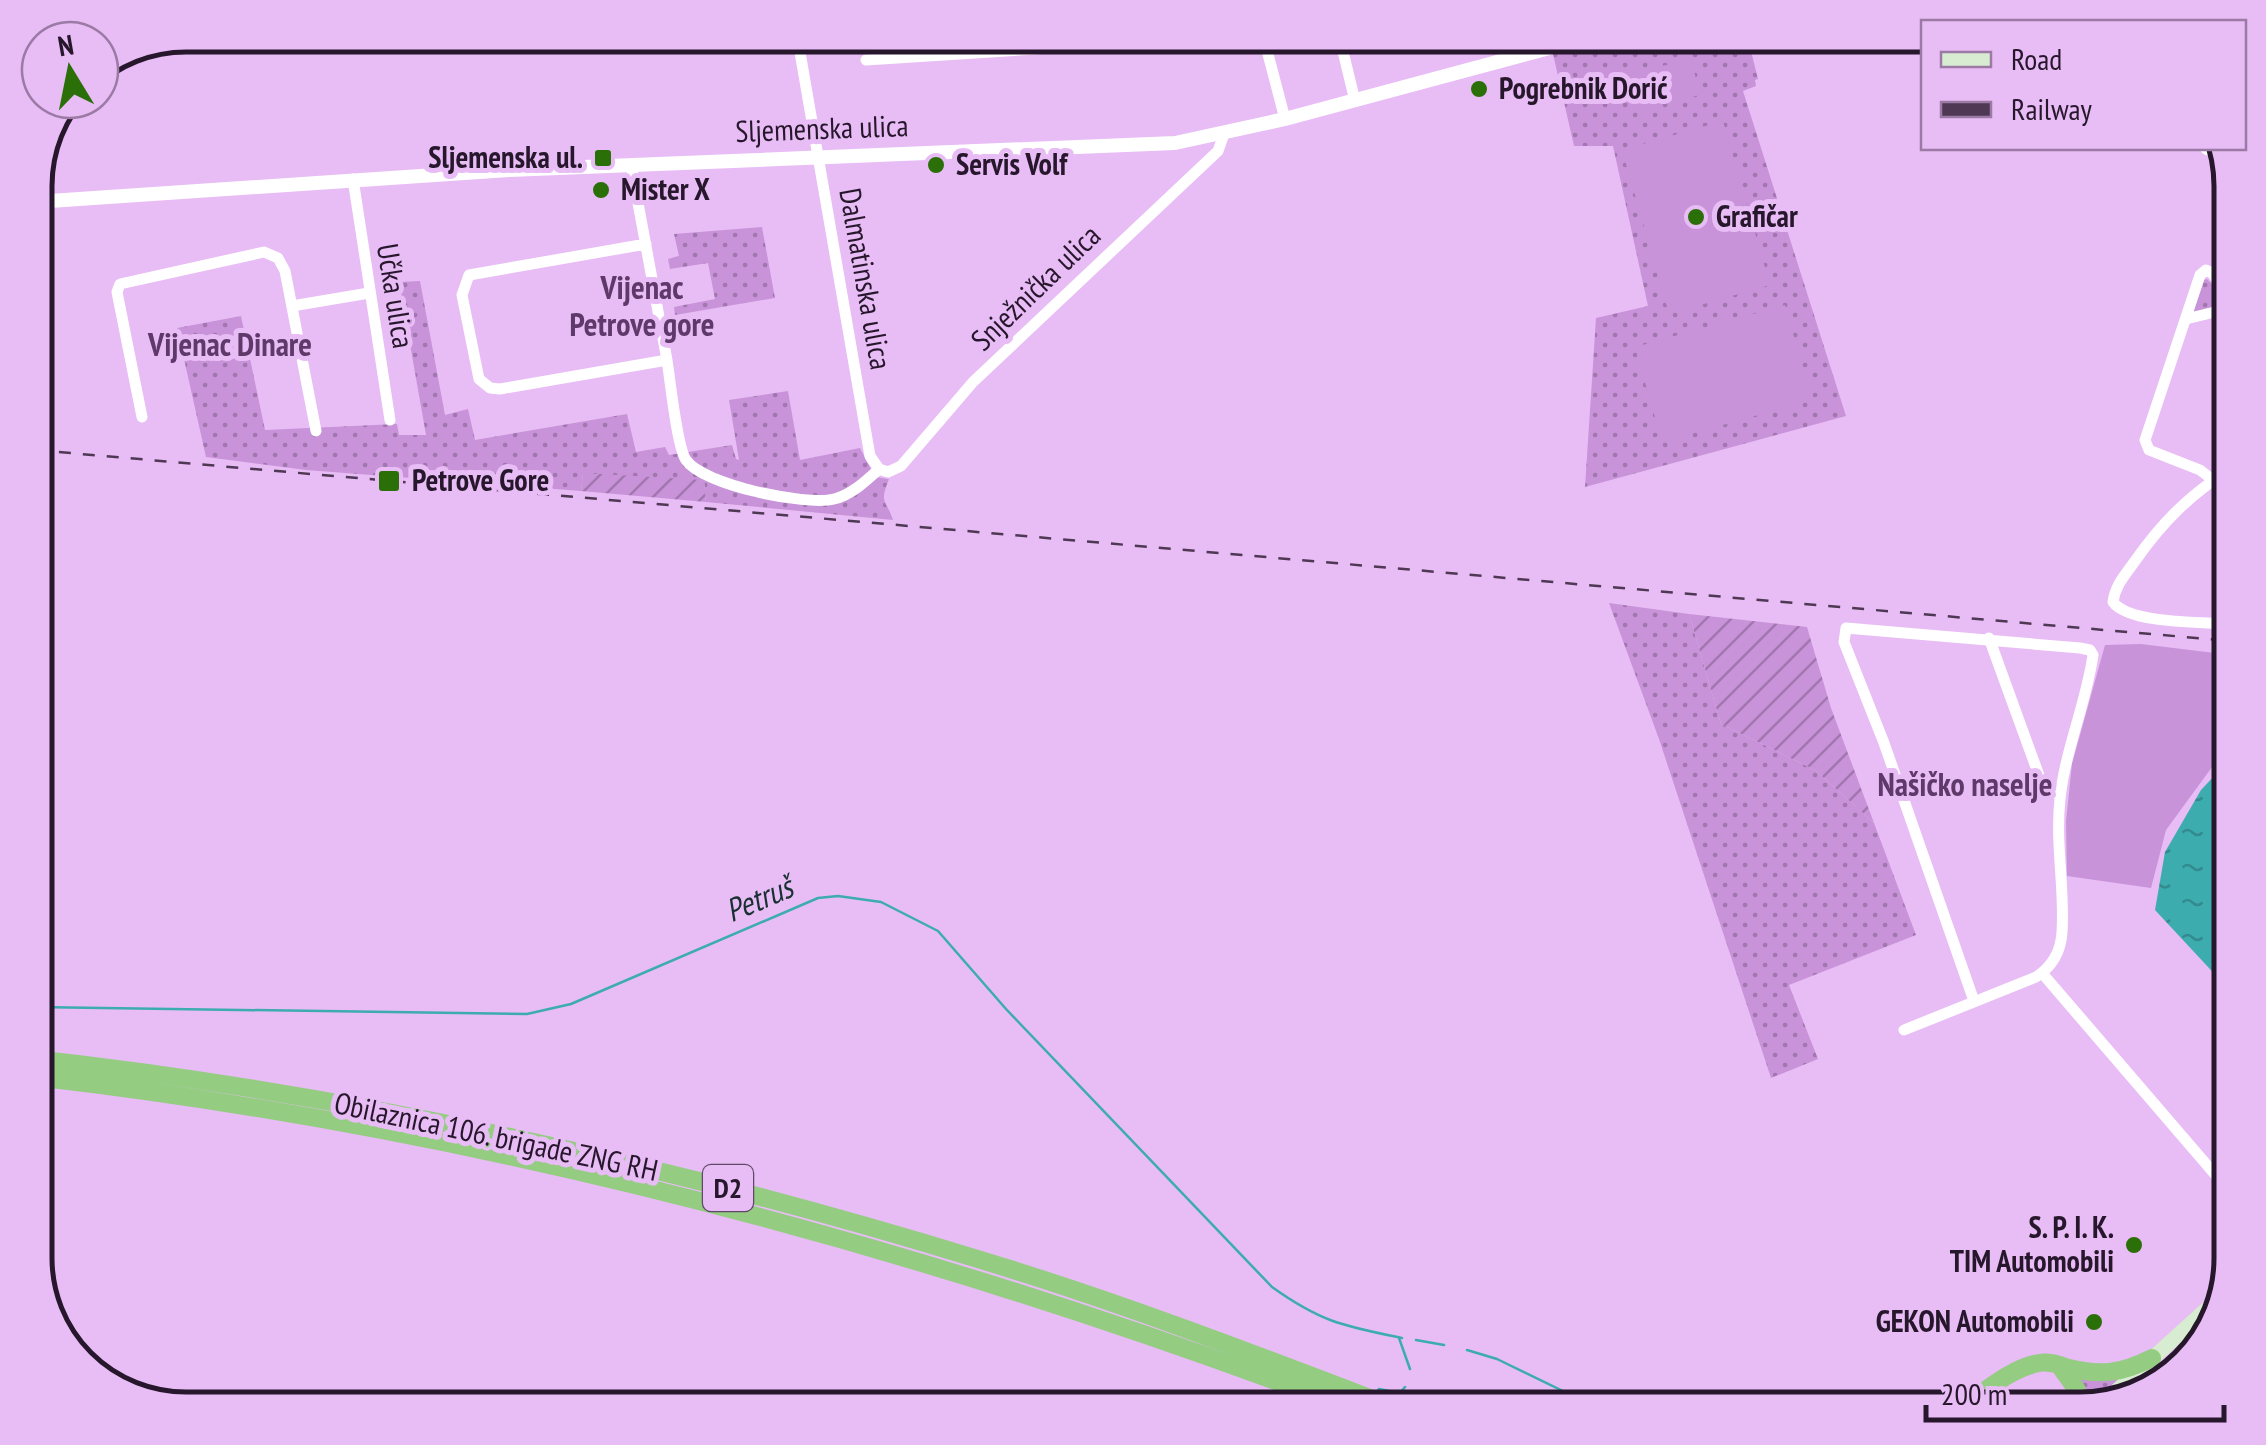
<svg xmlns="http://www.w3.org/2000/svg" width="2266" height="1445" viewBox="0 0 2266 1445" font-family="'PT Sans Narrow',sans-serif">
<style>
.grass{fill:url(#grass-dots)}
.garden{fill:url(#garden-furrows)}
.pitch{fill:#c893d8}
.water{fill:url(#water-ripples)}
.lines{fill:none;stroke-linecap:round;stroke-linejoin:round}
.stream{stroke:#3dacaf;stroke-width:2.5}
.minor{stroke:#fff;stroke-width:11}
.tertiary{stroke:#fff;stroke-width:14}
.secondary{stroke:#d7ecd0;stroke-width:15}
.trunk{stroke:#94cc82;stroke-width:18}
.rail{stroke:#4e3854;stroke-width:2.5;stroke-dasharray:12 12;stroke-linecap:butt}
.poi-dot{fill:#2b6f08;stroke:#e8bcf5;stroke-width:4}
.labels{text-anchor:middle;stroke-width:10;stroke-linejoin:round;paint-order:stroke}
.shield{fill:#e8bcf5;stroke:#614868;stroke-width:2.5}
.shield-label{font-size:28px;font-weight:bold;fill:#27172c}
.poi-label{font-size:30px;font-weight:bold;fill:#27172c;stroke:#e8bcf5;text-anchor:start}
.street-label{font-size:30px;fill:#27172c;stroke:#e8bcf5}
.neighbourhood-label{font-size:32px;font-weight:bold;fill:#5e3969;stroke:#e8bcf5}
.water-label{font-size:32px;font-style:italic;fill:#183031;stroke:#e8bcf5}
.rim{fill:none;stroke:#27172c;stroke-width:5}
</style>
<defs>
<pattern id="grass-dots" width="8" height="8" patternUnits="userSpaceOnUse" patternTransform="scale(2.5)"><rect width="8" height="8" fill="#c893d8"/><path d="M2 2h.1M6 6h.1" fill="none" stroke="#a277af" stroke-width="1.8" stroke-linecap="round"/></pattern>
<pattern id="garden-furrows" width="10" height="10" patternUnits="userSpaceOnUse" patternTransform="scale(2.5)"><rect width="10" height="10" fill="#c893d8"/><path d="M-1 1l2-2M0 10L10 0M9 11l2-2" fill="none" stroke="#a277af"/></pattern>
<pattern id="water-ripples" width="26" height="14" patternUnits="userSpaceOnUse" patternTransform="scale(2.5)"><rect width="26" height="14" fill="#3dacaf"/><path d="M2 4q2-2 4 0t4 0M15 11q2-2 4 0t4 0" fill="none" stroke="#338b8f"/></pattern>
</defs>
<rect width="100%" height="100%" fill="#e8bcf5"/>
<!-- grass -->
<path class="grass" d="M1625 35H1747L1758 79 1755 80 1756 86 1743 91 1846 416 1585 487 1596 318 1648 306 1613 146H1574L1553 54Z
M762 227 775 298 675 315 674 307 715 299 708 263 670 269 668 259 679 256 674 234Z
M2207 279 2230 303 2193 313 2204 280Z
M420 281 445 415 468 409 475 440 627 414 636 452 665 447 669 455 732 445 736 459 739 460 729 400 788 391 800 460 860 448 875 477 889 479C879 504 886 499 893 520L706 502 704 481 583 474 581 491 306 470 206 457 177 328 241 316 265 430 397 424 399 435H426L399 282Z
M1609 603 1689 614 1721 724 1815 770 1874 823 1916 935 1789 985 1818 1059 1771 1078 1659 739Z
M2187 1345 2186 1361 2155 1390 2132 1396Z
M2077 1373 2127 1376 2097 1406 2085 1409Z"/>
<!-- garden -->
<path class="garden" d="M583 473 704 480 706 502 581 491Z
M1689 614 1807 627 1831 708 1874 823 1815 770 1721 724Z"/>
<!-- pitch -->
<path class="pitch" d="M1691 59 1700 95 1630 112 1621 76Z
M1723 121 1770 285 1669 314 1622 150Z
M1785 305 1812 400 1662 442 1635 347Z
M2141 644 2231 655V720L2215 763 2166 830 2151 888 2067 876 2066 821 2072 764 2105 645Z"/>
<!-- water -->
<path class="water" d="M2231 758V980L2222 982 2155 910 2165 852 2201 790Z"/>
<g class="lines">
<!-- stream -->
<path class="stream" d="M35 1007 527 1014 571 1004 818 898 838 896 881 902 938 931 1006 1009 1272 1287C1321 1322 1343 1326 1402 1338
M1399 1338 1410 1369
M1416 1340 1444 1345
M1467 1350 1497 1359 1602 1410
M1377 1392 1379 1389 1400 1393 1405 1387"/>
<!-- minor -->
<path class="minor" d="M797 35 870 456 879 469
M1263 35 1285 119
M1339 35 1355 101
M866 60 1176 40
M631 165C643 230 655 295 667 360L500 389 490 388 479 379 462 295 469 275 646 244
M353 179 390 420
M292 306 369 293
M2186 319 2231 308
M667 360C670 379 677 447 686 460 703 485 805 506 834 499 851 495 866 481 879 469
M35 396 39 420
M142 417 117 292 120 284 264 252 278 258 285 271 316 431
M2231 468C2189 496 2164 520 2135 561 2126 574 2115 585 2113 602 2129 624 2203 622 2231 624
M879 469 888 472 901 466 973 382 1218 151 1224 134
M2213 480 2200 470 2149 450 2145 440 2200 275 2206 270 2212 273 2231 299
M1989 638 2041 781 2050 792 2060 795
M2042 973 2231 1193
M1904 1030 2036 977C2053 966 2061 951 2062 932 2065 888 2055 844 2060 799 2065 750 2086 704 2093 655L2090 650 2080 648 1846 628 1844 642 1884 743 1974 1001"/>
<!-- tertiary -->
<path class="tertiary" d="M2207 148 2223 153
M35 202 509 170 1175 143 1285 119 1598 35"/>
<!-- secondary -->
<path class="secondary" d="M2102 1404 2219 1298"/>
<!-- trunk -->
<path class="trunk" d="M35 1059C356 1095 672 1165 981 1260 1123 1303 1262 1357 1401 1410
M35 1077C488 1129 928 1248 1353 1410
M2192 1355 2201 1328
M2059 1365 2077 1390 2078 1410
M1957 1410C1982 1394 2010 1368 2039 1363 2050 1361 2059 1365 2069 1368 2102 1376 2122 1373 2152 1358"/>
<!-- rail -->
<path class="rail" d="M35 450 2231 641"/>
</g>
<!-- markers -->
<g class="poi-dot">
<circle cx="1479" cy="89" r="10"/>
<rect x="593" y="148" width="20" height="20" rx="5"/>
<circle cx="936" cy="165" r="10"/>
<circle cx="601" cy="190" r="10"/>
<circle cx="1696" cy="217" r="10"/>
<rect x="377" y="469" width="24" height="24" rx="5"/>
<circle cx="2134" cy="1245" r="10"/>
<circle cx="2094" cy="1322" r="10"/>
</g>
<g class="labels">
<!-- shield labels -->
<rect class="shield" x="703" y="1165" width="50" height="46" rx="8"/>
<g class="shield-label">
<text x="728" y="1198">D2</text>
</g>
<!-- poi labels -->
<g class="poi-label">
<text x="1499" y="99">Pogrebnik Dorić</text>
<text x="583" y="168" text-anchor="end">Sljemenska ul.</text>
<text x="956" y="175">Servis Volf</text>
<text x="621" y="200">Mister X</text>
<text x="1716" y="227">Grafičar</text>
<text x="412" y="491">Petrove Gore</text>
<text x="2114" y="1238" text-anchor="end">S. P. I. K.<tspan x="2114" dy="34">TIM Automobili</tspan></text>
<text x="2074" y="1332" text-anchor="end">GEKON Automobili</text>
</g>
<!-- street labels -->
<g class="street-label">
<text transform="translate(822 129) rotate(-2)" y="10">Sljemenska ulica</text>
<text transform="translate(865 279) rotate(80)" y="10">Dalmatinska ulica</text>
<text transform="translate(1036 288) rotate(-44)" y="10">Snježnička ulica</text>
<text transform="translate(395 296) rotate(81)" y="10">Učka ulica</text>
<text transform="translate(496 1137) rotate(12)" y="10">Obilaznica 106. brigade ZNG RH</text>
</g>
<!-- neighbourhood labels -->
<g class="neighbourhood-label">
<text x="642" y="299">Vijenac<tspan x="642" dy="37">Petrove gore</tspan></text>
<text x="230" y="356">Vijenac Dinare</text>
<text x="1965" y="796">Našičko naselje</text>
</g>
<!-- water labels -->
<g class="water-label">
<text transform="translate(759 899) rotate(-23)" y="11">Petruš</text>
</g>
</g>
<!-- crop -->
<path d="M0 0H2266V1445H0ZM186 52H2080A134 134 0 0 1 2214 186V1258A134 134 0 0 1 2080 1392H186A134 134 0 0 1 52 1258V186A134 134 0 0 1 186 52Z" fill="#e8bcf5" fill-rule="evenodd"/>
<path class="rim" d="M186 52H2080A134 134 0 0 1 2214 186V1258A134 134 0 0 1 2080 1392H186A134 134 0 0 1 52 1258V186A134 134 0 0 1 186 52Z"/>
<!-- legend -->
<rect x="1921" y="20" width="325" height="130" fill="#e8bcf5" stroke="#9b7aa5" stroke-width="2.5"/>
<rect x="1941" y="52" width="50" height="15" fill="#d7ecd0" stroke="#9b7aa5" stroke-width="2.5"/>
<text x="2011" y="70" font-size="30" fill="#27172c">Road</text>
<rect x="1941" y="102" width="50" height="15" fill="#4e3854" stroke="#9b7aa5" stroke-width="2.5"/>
<text x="2011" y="120" font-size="30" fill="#27172c">Railway</text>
<!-- north arrow -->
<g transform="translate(70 70) rotate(350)"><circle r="48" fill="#e8bcf5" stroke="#9b7aa5" stroke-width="2.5"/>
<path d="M0-8L18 38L0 25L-18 38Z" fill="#2b6f08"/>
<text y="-15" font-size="28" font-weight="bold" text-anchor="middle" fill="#27172c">N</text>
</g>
<!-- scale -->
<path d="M1926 1405v15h298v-15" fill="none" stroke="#27172c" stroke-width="5"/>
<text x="1941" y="1405" font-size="30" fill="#27172c" stroke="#e8bcf5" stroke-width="8" paint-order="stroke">200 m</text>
</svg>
